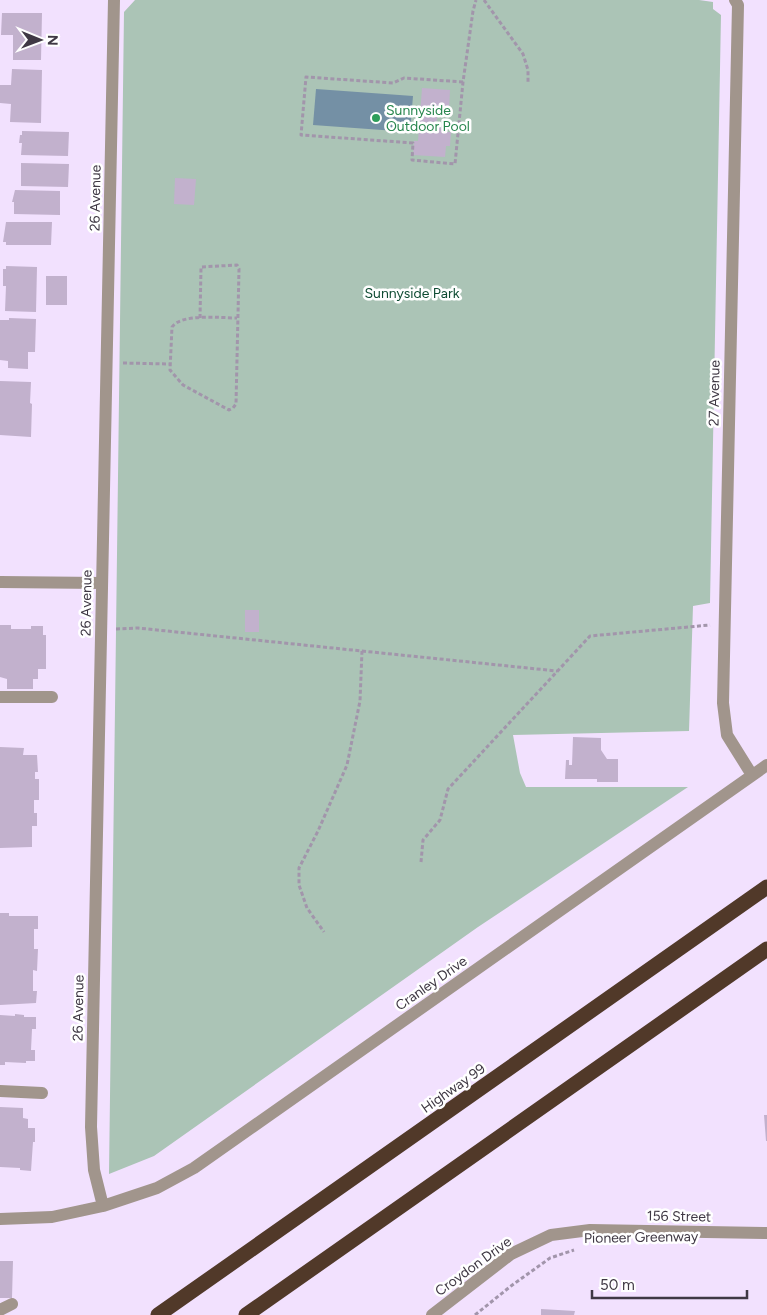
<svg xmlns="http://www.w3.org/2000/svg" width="767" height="1315" viewBox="0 0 767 1315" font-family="Figtree,sans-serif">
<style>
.green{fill:#abc4b6}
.water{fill:#7490a5}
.building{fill:#c2b1cd}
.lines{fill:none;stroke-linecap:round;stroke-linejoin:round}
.path{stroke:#a295ab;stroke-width:3;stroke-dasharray:4 2.5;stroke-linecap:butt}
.minor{stroke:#a1958c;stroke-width:12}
.highway{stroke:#513929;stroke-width:15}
.leisure-dot{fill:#2e9e5b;stroke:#fff;stroke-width:2}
.labels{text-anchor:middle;stroke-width:5;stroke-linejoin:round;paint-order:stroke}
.leisure-label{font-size:14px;fill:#27864d;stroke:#fff;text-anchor:start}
.street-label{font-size:14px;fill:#3f3844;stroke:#fff}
.park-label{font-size:14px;fill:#0e4b32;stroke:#fff}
</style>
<rect width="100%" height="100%" fill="#f2e1fe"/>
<!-- green -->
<path class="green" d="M135 0H699L713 2V9L721 15 710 603 693 606 689 731 513 735 520 773 526 787H688L478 927 154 1156 109 1174 124 12Z"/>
<!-- water -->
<path class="water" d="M316 89 413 96 410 132 313 125Z"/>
<!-- building -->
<path class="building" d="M2 13H42L41 60H13V35H1Z
M12 69 42 70 41 123 10 122 11 104 0 103V85H11Z
M422 88 450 90 449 109H438L436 127 447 128V132H451L450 146H446L445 157 413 155 414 141H418Z
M22 131 69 132 68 156 21 155 22 143H19L20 135H22Z
M21 163 69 164 68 187 21 186Z
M175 178 196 179 194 205 174 204Z
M15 190 60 191V215L14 214V202H12Z
M6 222H52L51 245H6V242H3Z
M6 266 37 267 36 312 5 311 6 286H3V269H6Z
M46 276H67V305H46Z
M9 318 36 319 35 352H28V369L8 368V361L0 360V320H9Z
M0 381 31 382 30 403 32 404 31 437 0 435Z
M245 610H259V632H245Z
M0 625H11V629H31V626H43V635H46V669H38V679H33V689H7V679L0 677Z
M573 737 601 738V750L607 759H618V782H597V779H565L566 760H569V765H572Z
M0 747 24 748 23 755H37L38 772H35V779H39V800H34V813H37V826H32V847L0 848Z
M0 913H9V916H38V929H34V949H38L37 971 33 970V991H37L36 1003 0 1005Z
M15 1014 24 1015V1017H36V1029H32L31 1050H35V1061H26V1063L5 1062V1065H0V1015L15 1016Z
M0 1107 23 1108V1118L28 1119V1128H35V1142H33L31 1171 20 1170V1168L0 1167Z
M764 1115H767V1141H766Z
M0 1261H13L12 1298H0Z
M541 1309 575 1311 574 1315H541Z"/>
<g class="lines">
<!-- path -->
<path class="path" d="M484 0 523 54 528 70V84
M463 82 404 78 393 83 306 77 301 135 413 143 412 160 455 164 463 82 473 11 476 0
M200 318 201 267 237 265 239 269 236 404 233 408 229 410 183 385 170 370 172 327C182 313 221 318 237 318
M123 363 170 364
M116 629 138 628 362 651 360 701 347 765 318 831 299 868V885L307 908 324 932
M362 651 557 671
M421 862 423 840 440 820 448 789 590 636 710 625
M475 1315 511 1286 550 1258 574 1250"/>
<!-- minor -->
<path class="minor" d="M735 0 738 5 723 703 727 735 752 775
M0 582 101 583
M0 697H52
M0 1091 42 1093
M103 1206 94 1170 91 1127 114 0
M0 1219 52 1217 103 1206 157 1188 194 1168 767 765
M0 1310 12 1304
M432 1315 511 1254 551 1235 590 1230 767 1233"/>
<!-- highway -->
<path class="highway" d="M158 1315 767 887
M246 1315 767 949"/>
</g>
<!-- markers -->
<circle class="leisure-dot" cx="376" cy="118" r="5"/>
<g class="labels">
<!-- leisure labels -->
<g class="leisure-label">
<text x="386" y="115">Sunnyside<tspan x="386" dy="16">Outdoor Pool</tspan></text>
</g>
<!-- street labels -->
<g class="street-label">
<text transform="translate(95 198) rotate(-89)" y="5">26 Avenue</text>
<text transform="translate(714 393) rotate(-89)" y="5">27 Avenue</text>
<text transform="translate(86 603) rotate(-89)" y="5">26 Avenue</text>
<text transform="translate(431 983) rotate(-35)" y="5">Cranley Drive</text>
<text transform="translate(78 1008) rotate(-89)" y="5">26 Avenue</text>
<text transform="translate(453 1088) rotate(-35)" y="5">Highway 99</text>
<text transform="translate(679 1216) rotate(1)" y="5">156 Street</text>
<text transform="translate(641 1237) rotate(-1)" y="5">Pioneer Greenway</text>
<text transform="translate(473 1266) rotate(-36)" y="5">Croydon Drive</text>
</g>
<!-- park labels -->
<g class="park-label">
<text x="412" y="298">Sunnyside Park</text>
</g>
</g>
<!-- north arrow -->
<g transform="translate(40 40) rotate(91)" stroke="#ffffff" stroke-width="4" paint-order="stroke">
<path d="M0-4L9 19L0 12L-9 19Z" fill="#3f3844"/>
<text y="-8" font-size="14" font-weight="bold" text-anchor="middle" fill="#3f3844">N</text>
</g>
<!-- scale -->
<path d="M592 1290v8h155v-8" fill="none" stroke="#3f3844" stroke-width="2.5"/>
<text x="600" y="1290" font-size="15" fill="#3f3844" stroke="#ffffff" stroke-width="4" paint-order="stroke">50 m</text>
</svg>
